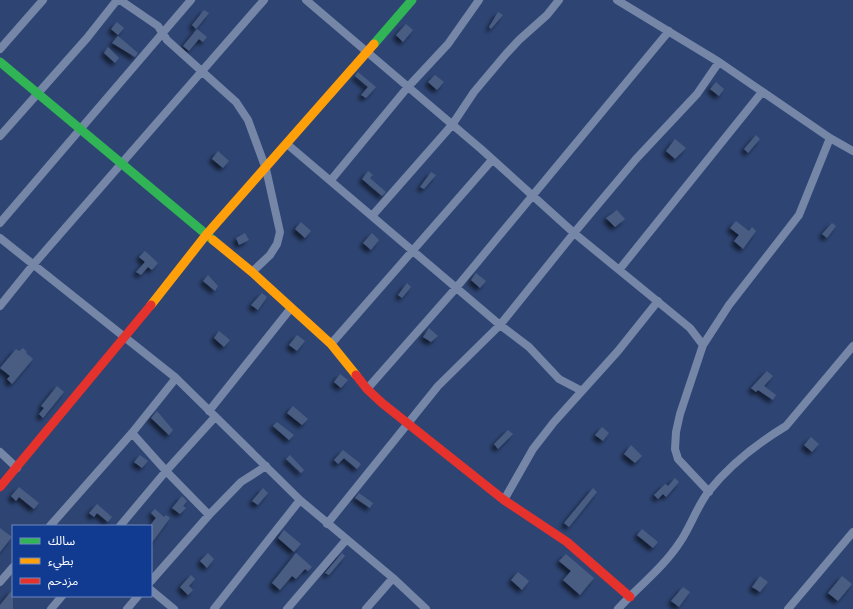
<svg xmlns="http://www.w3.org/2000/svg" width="853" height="609" viewBox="0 0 853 609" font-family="'Open Sans','Noto Sans Arabic',sans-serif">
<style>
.building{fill:#495c82;filter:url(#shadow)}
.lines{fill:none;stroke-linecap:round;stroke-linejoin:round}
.street{stroke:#7586a7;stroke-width:8}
.fast{stroke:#30b455;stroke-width:9}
.slow{stroke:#ff9f0a;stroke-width:9}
.jam{stroke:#e5322d;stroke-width:9}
</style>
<defs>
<filter id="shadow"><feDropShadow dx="-3.5" dy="3.5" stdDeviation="2" flood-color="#0009"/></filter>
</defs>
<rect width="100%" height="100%" fill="#2e4574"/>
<!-- building -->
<path class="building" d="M204 10 209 13 196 29 192 25Z
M498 12 503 15 491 29 489 27Z
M117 22 124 28 118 35 111 29Z
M406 24 413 30 403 42 396 35Z
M197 29 207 37 203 42 199 39 189 51 183 46Z
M118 36 138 53 135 57 112 43Z
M108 47 119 58 115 63 104 53Z
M358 72 376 87 366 98 361 95 368 87 355 76Z
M435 75 444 82 437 90 428 82Z
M716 82 724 89 719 96 710 89Z
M756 135 760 139 748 153 744 149Z
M675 139 686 148 675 159 666 151Z
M218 151 229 161 223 168 212 159Z
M368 171 373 175 370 178 386 192 382 196 362 179Z
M431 172 436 175 424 189 420 187Z
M617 210 625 219 615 227 606 218Z
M736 221 749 231 752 227 756 231 743 249 734 241 739 235 730 228Z
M301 222 311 231 305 238 295 229Z
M832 223 836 226 827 238 822 234Z
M245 233 249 240 239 245 236 238Z
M372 233 379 240 371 250 363 243Z
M145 251 158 263 152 270 148 267 141 275 136 272 145 262 139 257Z
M476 273 486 281 480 288 471 280Z
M208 275 218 286 215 291 203 281Z
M407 283 411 287 402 298 398 295Z
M262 293 267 297 258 310 251 305Z
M429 328 438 336 431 342 423 337Z
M219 331 230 340 224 347 214 338Z
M297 335 305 341 297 351 289 345Z
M23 348 27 352 26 353 33 359 12 384 7 379 10 376 0 368 16 349 19 351Z
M767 371 773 376 764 386 776 395 773 400 758 390 756 392 751 388Z
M340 374 348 380 341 388 334 382Z
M57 386 64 392 43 418 39 414 44 408 41 406Z
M293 406 308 419 302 425 287 413Z
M157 411 173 430 169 435 151 418Z
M277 422 294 435 289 440 273 426Z
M602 427 609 433 603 441 595 435Z
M508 430 513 434 498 449 494 444Z
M811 437 819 444 812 452 804 445Z
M631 445 642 456 635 463 624 454Z
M343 450 361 464 357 469 344 458 338 464 334 460Z
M140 455 148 461 142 468 134 462Z
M290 455 304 470 301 473 286 459Z
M675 478 679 482 666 497 663 494 658 499 654 495 665 484 668 486Z
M19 487 39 503 34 509 19 497 16 501 11 496Z
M263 488 268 493 258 505 252 501Z
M593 488 597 492 569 527 564 523Z
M359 493 373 503 370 508 355 498Z
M182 496 187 501 183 506 186 508 180 514 172 508Z
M97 504 112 517 108 522 97 513 94 517 89 513Z
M155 509 164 517 166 515 170 518 151 544V524L156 518 151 513Z
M0 528 12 537 0 552Z
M642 529 658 542 653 548 637 535Z
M284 530 301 544 294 552 278 538Z
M208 553 214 559 207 568 200 561Z
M296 553 312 567 308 571 305 569 296 579 292 576 280 590 272 583Z
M342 553 345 556 329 575 325 573Z
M566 554 594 578 580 595 563 580 571 571 559 561Z
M518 572 529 581 522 590 511 580Z
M191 575 195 579 189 586 193 590 188 595 180 587Z
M760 576 768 582 760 592 752 587Z
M842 576 852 584 838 601 828 593Z
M683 587 690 592 679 607 671 601Z
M13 589V609H0V605Z"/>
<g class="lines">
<!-- street -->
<path class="street" d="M120 0 158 26 167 40 236 102 248 120 266 169 280 232 277 244 270 255 252 272
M306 0 481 149 574 233 690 328 703 345
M617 0 719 62 830 138 853 151
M0 49 43 0
M0 136 87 38 117 0
M287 144 500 325 529 347 559 379 582 391
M331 180 407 88 448 44 479 0
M372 216 452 125 474 92 506 54 519 40 547 15 559 0
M0 223 191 0
M0 238 176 378 300 500 393 578 426 609
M619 270 762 92
M0 306 33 265 264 0
M331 344 492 160
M367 389 456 288 669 31
M209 411 291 308
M132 433 166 471 209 515
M0 452 17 468
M709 492 678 459 675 449 676 432 680 414 703 345 729 305 799 215 830 138
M504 500 533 449 554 422 618 351 658 301
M327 524 438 386 500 325 574 233 636 159 697 94 719 62
M50 526 132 433 176 378
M120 526 166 471 215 417
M151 581 209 515 241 482 266 466
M0 582 13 567
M151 590 174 609
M51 609 62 596
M127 609 138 596
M214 609 300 500
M287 609 346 540
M366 609 393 578
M618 609C639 586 663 568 680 542 691 526 697 506 709 491 729 466 758 443 786 426L853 346
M788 609 853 532"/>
<!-- fast -->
<path class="fast" d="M374 44 412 0
M0 62 213 240"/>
<!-- slow -->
<path class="slow" d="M213 240 252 272 331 344 356 375
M151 305 206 235 374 44"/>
<!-- jam -->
<path class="jam" d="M356 375 367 389 382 403 504 500 567 542 630 597
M0 487 151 305"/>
</g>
<!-- legend -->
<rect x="12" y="525" width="140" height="72" fill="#113b91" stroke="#7089bd"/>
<rect x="20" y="538" width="20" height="6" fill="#30b455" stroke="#7089bd"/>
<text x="48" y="545" font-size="12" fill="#ffffff">سالك</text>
<rect x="20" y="558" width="20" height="6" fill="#ff9f0a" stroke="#7089bd"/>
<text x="48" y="565" font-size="12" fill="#ffffff">بطيء</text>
<rect x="20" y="578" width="20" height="6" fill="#e5322d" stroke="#7089bd"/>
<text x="48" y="585" font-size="12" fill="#ffffff">مزدحم</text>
</svg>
